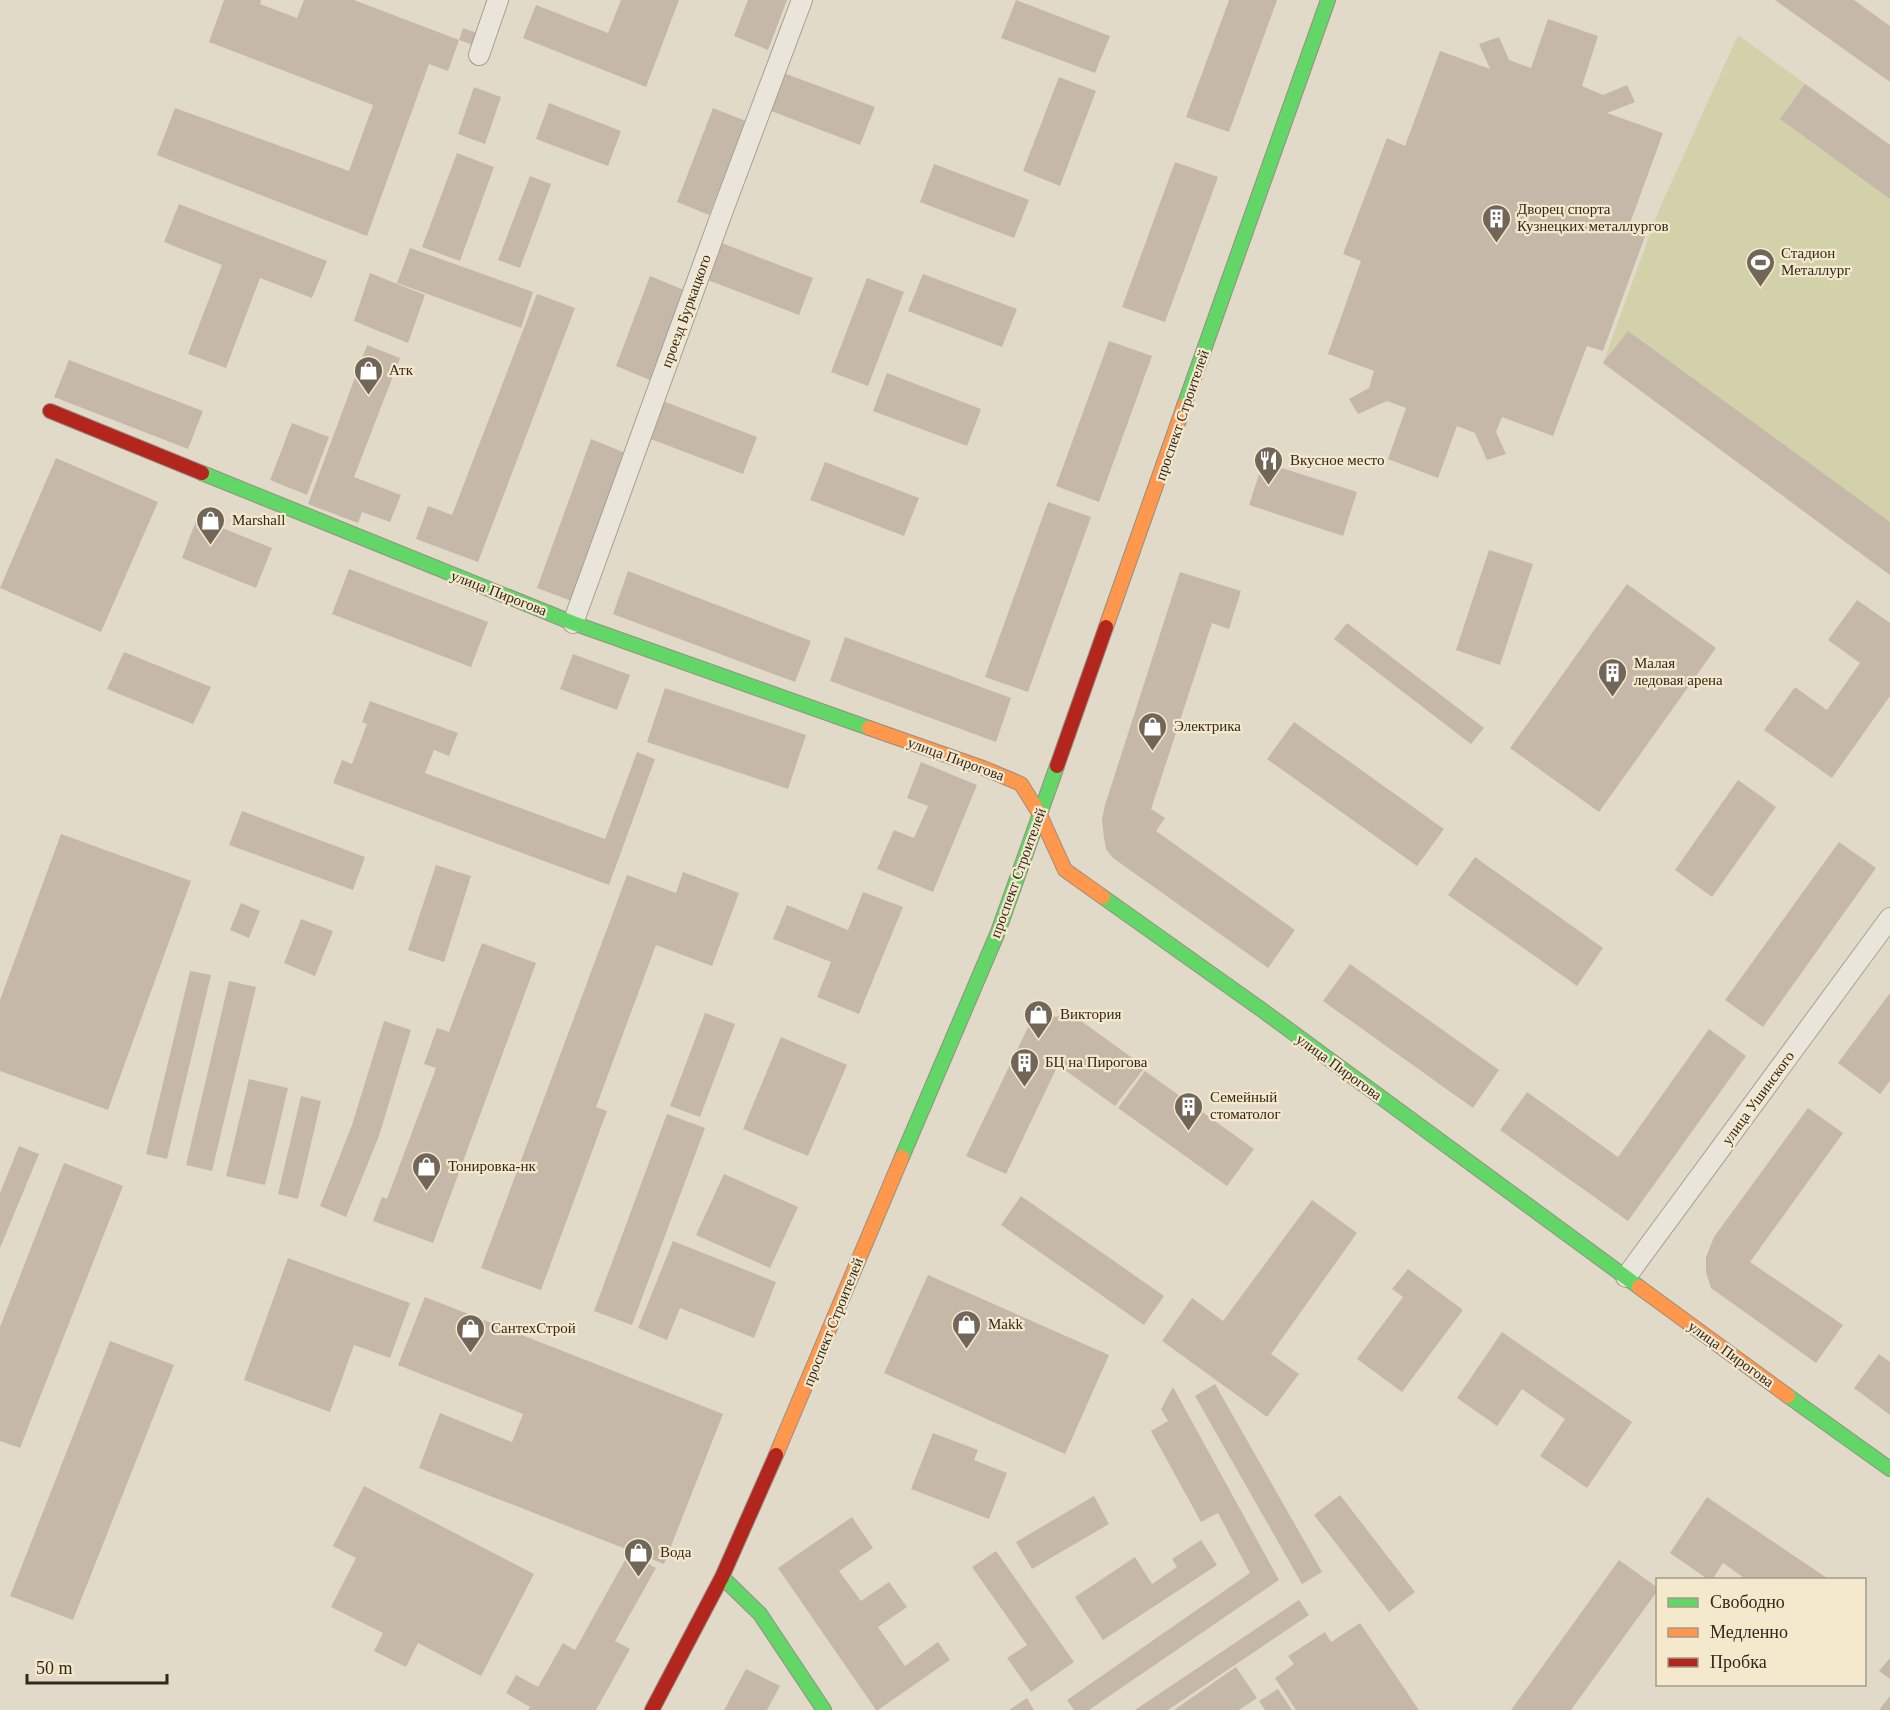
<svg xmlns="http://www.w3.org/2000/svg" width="1890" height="1710" viewBox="0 0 1890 1710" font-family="Georgia,serif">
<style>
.green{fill:#d2d1aa}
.building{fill:#c6b8a9}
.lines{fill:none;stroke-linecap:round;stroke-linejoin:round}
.street-casing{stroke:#a69f92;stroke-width:22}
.fast-casing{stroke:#968e82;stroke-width:16}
.slow-casing{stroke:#968e82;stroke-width:16}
.jam-casing{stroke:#968e82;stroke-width:16}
.street{stroke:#eae5da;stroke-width:20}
.fast{stroke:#63d668;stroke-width:14}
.slow{stroke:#ff974d;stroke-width:14}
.jam{stroke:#b3261e;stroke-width:14}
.labels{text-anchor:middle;stroke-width:4.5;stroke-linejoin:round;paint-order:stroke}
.poi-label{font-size:15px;fill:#34271c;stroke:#f4e9cd;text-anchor:start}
.street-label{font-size:15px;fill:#34271c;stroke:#f4e9cd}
</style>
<rect width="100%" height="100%" fill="#e2dac8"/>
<!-- green -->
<path class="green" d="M1738 35 1890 145V575L1603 363 1658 212Z"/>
<!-- building -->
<path class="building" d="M224 0H261L260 4 297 18 304 0H354L459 40 448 71 429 64 367 236 157 155 175 108 349 171 373 105 209 42Z
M621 0H679L646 87 523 38 536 5 608 33Z
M748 0H787L768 50 734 36Z
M1016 0 1110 36 1095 73 1001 38Z
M1229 0H1277L1229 132 1186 117Z
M1775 0H1854L1890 26V82Z
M1548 19 1598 36 1582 86 1603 95 1627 85 1635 102 1607 113 1663 133 1629 226 1647 231 1603 351 1587 346 1553 436 1502 417 1496 432 1506 454 1487 460 1475 433 1457 426 1438 478 1388 459 1406 408 1387 401 1358 414 1349 399 1369 388 1374 371 1328 354 1361 261 1343 254 1387 138 1405 146 1440 51 1490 69 1479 44 1499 37 1509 60 1531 68Z
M463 28 480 34 476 46 459 40Z
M781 72 875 107 860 145 766 109Z
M1059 77 1096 91 1060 186 1023 171Z
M1805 84 1890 145V199L1780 119Z
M474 87 501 97 485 144 458 134Z
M549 103 621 131 608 166 536 139Z
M713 108 746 121 709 215 677 202Z
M457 153 494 167 460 261 422 247Z
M1175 162 1218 177 1165 322 1122 307Z
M934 164 1029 200 1014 238 920 202Z
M530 176 551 184 520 268 498 260Z
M179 204 327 261 312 298 260 278 226 368 188 354 222 265 164 242Z
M719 242 813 278 799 315 705 279Z
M410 248 533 292 521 328 397 283Z
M370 273 425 295 408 343 354 321Z
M923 274 1017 309 1002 347 908 311Z
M650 276 684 290 650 380 616 366Z
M867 278 904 292 868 386 831 372Z
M537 294 575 308 478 562 416 539 428 506 452 515Z
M1628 331 1890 522V575L1603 363Z
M1109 341 1152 356 1099 502 1056 486Z
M367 345 400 358 354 477 401 495 390 522 362 512 358 523 308 504Z
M69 360 203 411 188 449 54 397Z
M887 373 981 409 967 446 873 411Z
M663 401 757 437 743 474 648 438Z
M292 423 329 437 307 495 270 480Z
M591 439 628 454 574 602 537 588Z
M56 458 158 502 101 632 0 588Z
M825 462 919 498 904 536 810 500Z
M1263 462 1357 492 1343 536 1249 505Z
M1048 502 1091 517 1028 692 985 677Z
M197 518 272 548 256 588 182 558Z
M1489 550 1533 564 1500 665 1456 650Z
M349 569 488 622 471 667 332 614Z
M628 571 811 641 795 682 613 614Z
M1180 572 1241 591 1229 629 1212 623 1151 809 1165 818 1156 831 1295 930 1268 968 1113 858 1106 849 1104 838 1102 820 1105 805Z
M1627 584 1716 648 1599 812 1510 748Z
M1857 600 1890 623V696L1832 778 1764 730 1795 687 1827 710 1860 663 1828 640Z
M1347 623 1484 728 1471 744 1334 639Z
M845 637 1011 698 996 742 830 681Z
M124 652 211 687 193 724 107 689Z
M573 654 630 675 617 710 560 689Z
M665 688 806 735 788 789 647 742Z
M370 701 458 733 449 756 434 750 425 773 605 839 637 752 655 759 609 885 333 783 342 760 352 764 367 724 362 722Z
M1294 722 1444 829 1417 866 1267 759Z
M921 762 977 785 933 892 877 869 894 830 914 838 928 806 907 798Z
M1738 780 1776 807 1712 897 1675 870Z
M242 811 365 857 353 890 229 845Z
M61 834 191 881 108 1110 0 1071V1000Z
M1839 842 1876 868 1763 1027 1725 1000Z
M1475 857 1603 948 1577 986 1448 895Z
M436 865 471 876 444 962 408 950Z
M683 872 739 893 712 966 656 945 596 1107 607 1111 541 1290 481 1268 627 875 676 893Z
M863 892 903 907 859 1014 817 997 831 962 773 939 787 905 848 930Z
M241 903 260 911 249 938 230 930Z
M301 919 333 931 315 976 284 963Z
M482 943 536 963 433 1243 373 1221 382 1197 387 1199 436 1068 424 1064 437 1028 449 1032Z
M1350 964 1499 1070 1473 1108 1323 1001Z
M190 971 211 975 167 1159 146 1154Z
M229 981 256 987 212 1171 186 1165Z
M1890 993V1081L1880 1094 1838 1063Z
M705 1013 735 1024 700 1117 670 1106Z
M1070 1013 1145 1067 1115 1106 1058 1065 1006 1174 966 1156 1030 1023Z
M384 1021 411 1030 379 1136 346 1217 320 1206 352 1125Z
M1709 1029 1746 1056 1628 1221 1500 1130 1527 1092 1618 1157Z
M781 1037 847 1065 808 1156 743 1129Z
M1145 1071 1254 1149 1227 1186 1118 1108Z
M249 1079 288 1088 265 1185 226 1176Z
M301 1096 321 1101 298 1199 278 1194Z
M1808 1108 1843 1133 1750 1262 1843 1325 1816 1363 1711 1288 1706 1272V1257L1714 1237Z
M667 1114 705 1128 632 1325 594 1311Z
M19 1146 39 1154 0 1248V1193Z
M64 1163 123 1186 20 1448 0 1441V1327Z
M724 1174 798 1207 770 1268 696 1235Z
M1021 1196 1164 1296 1144 1325 1001 1225Z
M1312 1200 1357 1233 1271 1354 1299 1374 1267 1417 1162 1341 1192 1298 1223 1321Z
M673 1241 776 1282 754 1338 680 1308 667 1340 638 1328Z
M288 1258 410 1303 390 1358 354 1345 330 1412 244 1380Z
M1408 1269 1463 1310 1402 1392 1357 1359 1403 1297 1392 1289Z
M928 1275 1109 1355 1065 1454 884 1373Z
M425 1297 723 1414 664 1564 419 1468 440 1413 512 1442 523 1414 398 1365Z
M1502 1332 1632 1422 1587 1488 1540 1456 1565 1419 1522 1389 1497 1426 1457 1398Z
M110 1341 174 1365 73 1620 10 1596Z
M1879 1354 1890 1362V1415L1854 1388Z
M1215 1384 1322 1572 1302 1584 1195 1396Z
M1173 1387 1279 1580 1089 1710H1074L1067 1700 1250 1573 1218 1513 1201 1522 1151 1431 1168 1421 1161 1409Z
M933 1433 978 1450 974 1460 1007 1473 989 1519 911 1489Z
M364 1486 534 1574 481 1676 418 1643 406 1667 374 1651 383 1633 331 1607 356 1558 333 1546Z
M1340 1495 1415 1592 1389 1612 1314 1515Z
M1094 1496 1109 1524 1032 1569 1016 1542Z
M1707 1497 1830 1580H1747L1723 1563 1712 1580H1709L1670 1553Z
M852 1517 873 1548 839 1571 861 1601 889 1582 907 1607 878 1627 905 1666 938 1642 950 1660 878 1710H876L778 1568Z
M1201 1540 1217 1565 1103 1640 1075 1597 1135 1557 1152 1584 1177 1567 1172 1559Z
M996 1551 1074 1662 1031 1692 1007 1658 1027 1645 972 1567Z
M629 1553 656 1568 615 1641 630 1649 596 1710H528L530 1707 506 1693 516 1675 538 1687 563 1643 575 1650Z
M1619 1560 1658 1588V1590L1571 1710H1511Z
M1299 1600 1309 1615 1168 1710H1135Z
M1360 1623 1419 1710H1296L1275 1678 1294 1664 1288 1656 1325 1632 1331 1642Z
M1890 1658V1679L1879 1671Z
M1236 1667 1257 1698 1239 1710H1174Z
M746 1669 780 1686 767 1710H724Z
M1278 1689 1292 1710H1265L1259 1701Z
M1890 1696V1710H1879Z
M1027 1698 1034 1710H1009Z"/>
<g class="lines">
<defs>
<path id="street" d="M479 55 498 0
M573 623 723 210 802 0
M1626 1277 1890 918"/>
<path id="fast" d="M1184 406 1328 0
M202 473 573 623 869 728
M1103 897 1262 1010 1639 1287
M902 1157 998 932 1057 766
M1788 1396 1890 1469
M722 1577 760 1614 824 1710"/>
<path id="slow" d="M1106 627 1184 406
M869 728 983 768 1021 784 1039 813 1065 870 1103 897
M1639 1287 1788 1396
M776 1455 902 1157"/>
<path id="jam" d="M50 411 202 473
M1057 766 1106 627
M652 1710 722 1577 776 1455"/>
</defs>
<!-- street casing -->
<use href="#street" class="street-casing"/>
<!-- fast casing -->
<use href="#fast" class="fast-casing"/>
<!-- slow casing -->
<use href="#slow" class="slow-casing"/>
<!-- jam casing -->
<use href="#jam" class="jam-casing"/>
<!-- street -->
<use href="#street" class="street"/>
<!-- fast -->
<use href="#fast" class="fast"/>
<!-- slow -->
<use href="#slow" class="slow"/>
<!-- jam -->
<use href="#jam" class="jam"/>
</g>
<!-- icons -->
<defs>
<symbol id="building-pin" viewBox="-11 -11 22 30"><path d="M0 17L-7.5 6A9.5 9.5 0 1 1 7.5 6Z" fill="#716658" stroke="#f4e9cd"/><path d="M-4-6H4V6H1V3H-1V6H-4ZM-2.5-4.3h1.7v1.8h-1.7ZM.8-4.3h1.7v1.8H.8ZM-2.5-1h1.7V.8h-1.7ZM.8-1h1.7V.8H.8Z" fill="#fff"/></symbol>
<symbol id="stadium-pin" viewBox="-11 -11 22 30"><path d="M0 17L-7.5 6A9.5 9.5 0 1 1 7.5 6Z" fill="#716658" stroke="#f4e9cd"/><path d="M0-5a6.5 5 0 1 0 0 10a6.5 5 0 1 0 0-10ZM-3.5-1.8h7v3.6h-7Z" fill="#fff"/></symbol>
<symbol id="shop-pin" viewBox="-11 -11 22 30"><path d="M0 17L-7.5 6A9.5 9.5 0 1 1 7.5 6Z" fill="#716658" stroke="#f4e9cd"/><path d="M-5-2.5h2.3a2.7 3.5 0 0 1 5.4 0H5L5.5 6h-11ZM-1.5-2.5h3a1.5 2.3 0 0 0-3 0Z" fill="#fff"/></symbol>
<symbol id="restaurant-pin" viewBox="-11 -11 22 30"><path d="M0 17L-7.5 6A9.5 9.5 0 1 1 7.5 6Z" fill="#716658" stroke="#f4e9cd"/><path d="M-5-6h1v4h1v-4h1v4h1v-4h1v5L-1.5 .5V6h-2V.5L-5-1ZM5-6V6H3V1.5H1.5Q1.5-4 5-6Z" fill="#fff"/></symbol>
</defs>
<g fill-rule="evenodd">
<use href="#building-pin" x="1480" y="202" width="33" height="45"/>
<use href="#stadium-pin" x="1744" y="246" width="33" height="45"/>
<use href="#shop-pin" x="352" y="354" width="33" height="45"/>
<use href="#restaurant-pin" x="1252" y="444" width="33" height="45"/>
<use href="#shop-pin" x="194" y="504" width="33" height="45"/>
<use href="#building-pin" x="1596" y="656" width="33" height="45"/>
<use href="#shop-pin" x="1136" y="710" width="33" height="45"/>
<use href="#shop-pin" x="1022" y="998" width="33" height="45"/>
<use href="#building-pin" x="1008" y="1046" width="33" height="45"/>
<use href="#building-pin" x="1172" y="1090" width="33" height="45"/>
<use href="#shop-pin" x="410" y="1150" width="33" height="45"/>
<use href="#shop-pin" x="950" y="1308" width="33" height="45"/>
<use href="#shop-pin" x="454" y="1312" width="33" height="45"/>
<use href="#shop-pin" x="622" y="1536" width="33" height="45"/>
</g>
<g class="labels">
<!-- poi labels -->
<g class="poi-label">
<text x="1517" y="214">Дворец спорта<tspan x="1517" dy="17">Кузнецких металлургов</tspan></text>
<text x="1781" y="258">Стадион<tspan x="1781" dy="17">Металлург</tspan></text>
<text x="389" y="375">Атк</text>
<text x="1290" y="465">Вкусное место</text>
<text x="232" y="525">Marshall</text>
<text x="1634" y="668">Малая<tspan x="1634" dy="17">ледовая арена</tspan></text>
<text x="1174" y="731">Электрика</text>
<text x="1060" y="1019">Виктория</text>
<text x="1045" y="1067">БЦ на Пирогова</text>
<text x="1210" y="1102">Семейный<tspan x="1210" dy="17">стоматолог</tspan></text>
<text x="448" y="1171">Тонировка-нк</text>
<text x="988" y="1329">Makk</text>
<text x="491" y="1333">СантехСтрой</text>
<text x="660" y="1557">Вода</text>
</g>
<!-- street labels -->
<g class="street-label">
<text transform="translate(686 311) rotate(-70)" y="5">проезд Буркацкого</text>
<text transform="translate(1182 415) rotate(-71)" y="5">проспект Строителей</text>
<text transform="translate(499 593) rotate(21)" y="5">улица Пирогова</text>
<text transform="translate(956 759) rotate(20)" y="5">улица Пирогова</text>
<text transform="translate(1018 873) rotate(-70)" y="5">проспект Строителей</text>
<text transform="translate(1339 1067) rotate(36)" y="5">улица Пирогова</text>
<text transform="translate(1758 1098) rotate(-54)" y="5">улица Ушинского</text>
<text transform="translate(833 1322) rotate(-68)" y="5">проспект Строителей</text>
<text transform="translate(1731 1354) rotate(36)" y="5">улица Пирогова</text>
</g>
</g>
<!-- legend -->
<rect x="1656" y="1578" width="210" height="108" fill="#f4e9cd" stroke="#a79b86" stroke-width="1.5"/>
<rect x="1668" y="1598" width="30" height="9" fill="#63d668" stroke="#a79b86" stroke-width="1.5"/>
<text x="1710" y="1608" font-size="18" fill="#34271c">Свободно</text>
<rect x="1668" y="1628" width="30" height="9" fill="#ff974d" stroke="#a79b86" stroke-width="1.5"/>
<text x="1710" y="1638" font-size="18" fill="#34271c">Медленно</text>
<rect x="1668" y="1658" width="30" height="9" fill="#b3261e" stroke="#a79b86" stroke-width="1.5"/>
<text x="1710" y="1668" font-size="18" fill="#34271c">Пробка</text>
<!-- scale -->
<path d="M27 1674v9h140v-9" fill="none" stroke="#34271c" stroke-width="3"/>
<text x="36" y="1674" font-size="18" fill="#34271c" stroke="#f4e9cd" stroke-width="4.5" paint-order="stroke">50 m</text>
</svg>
